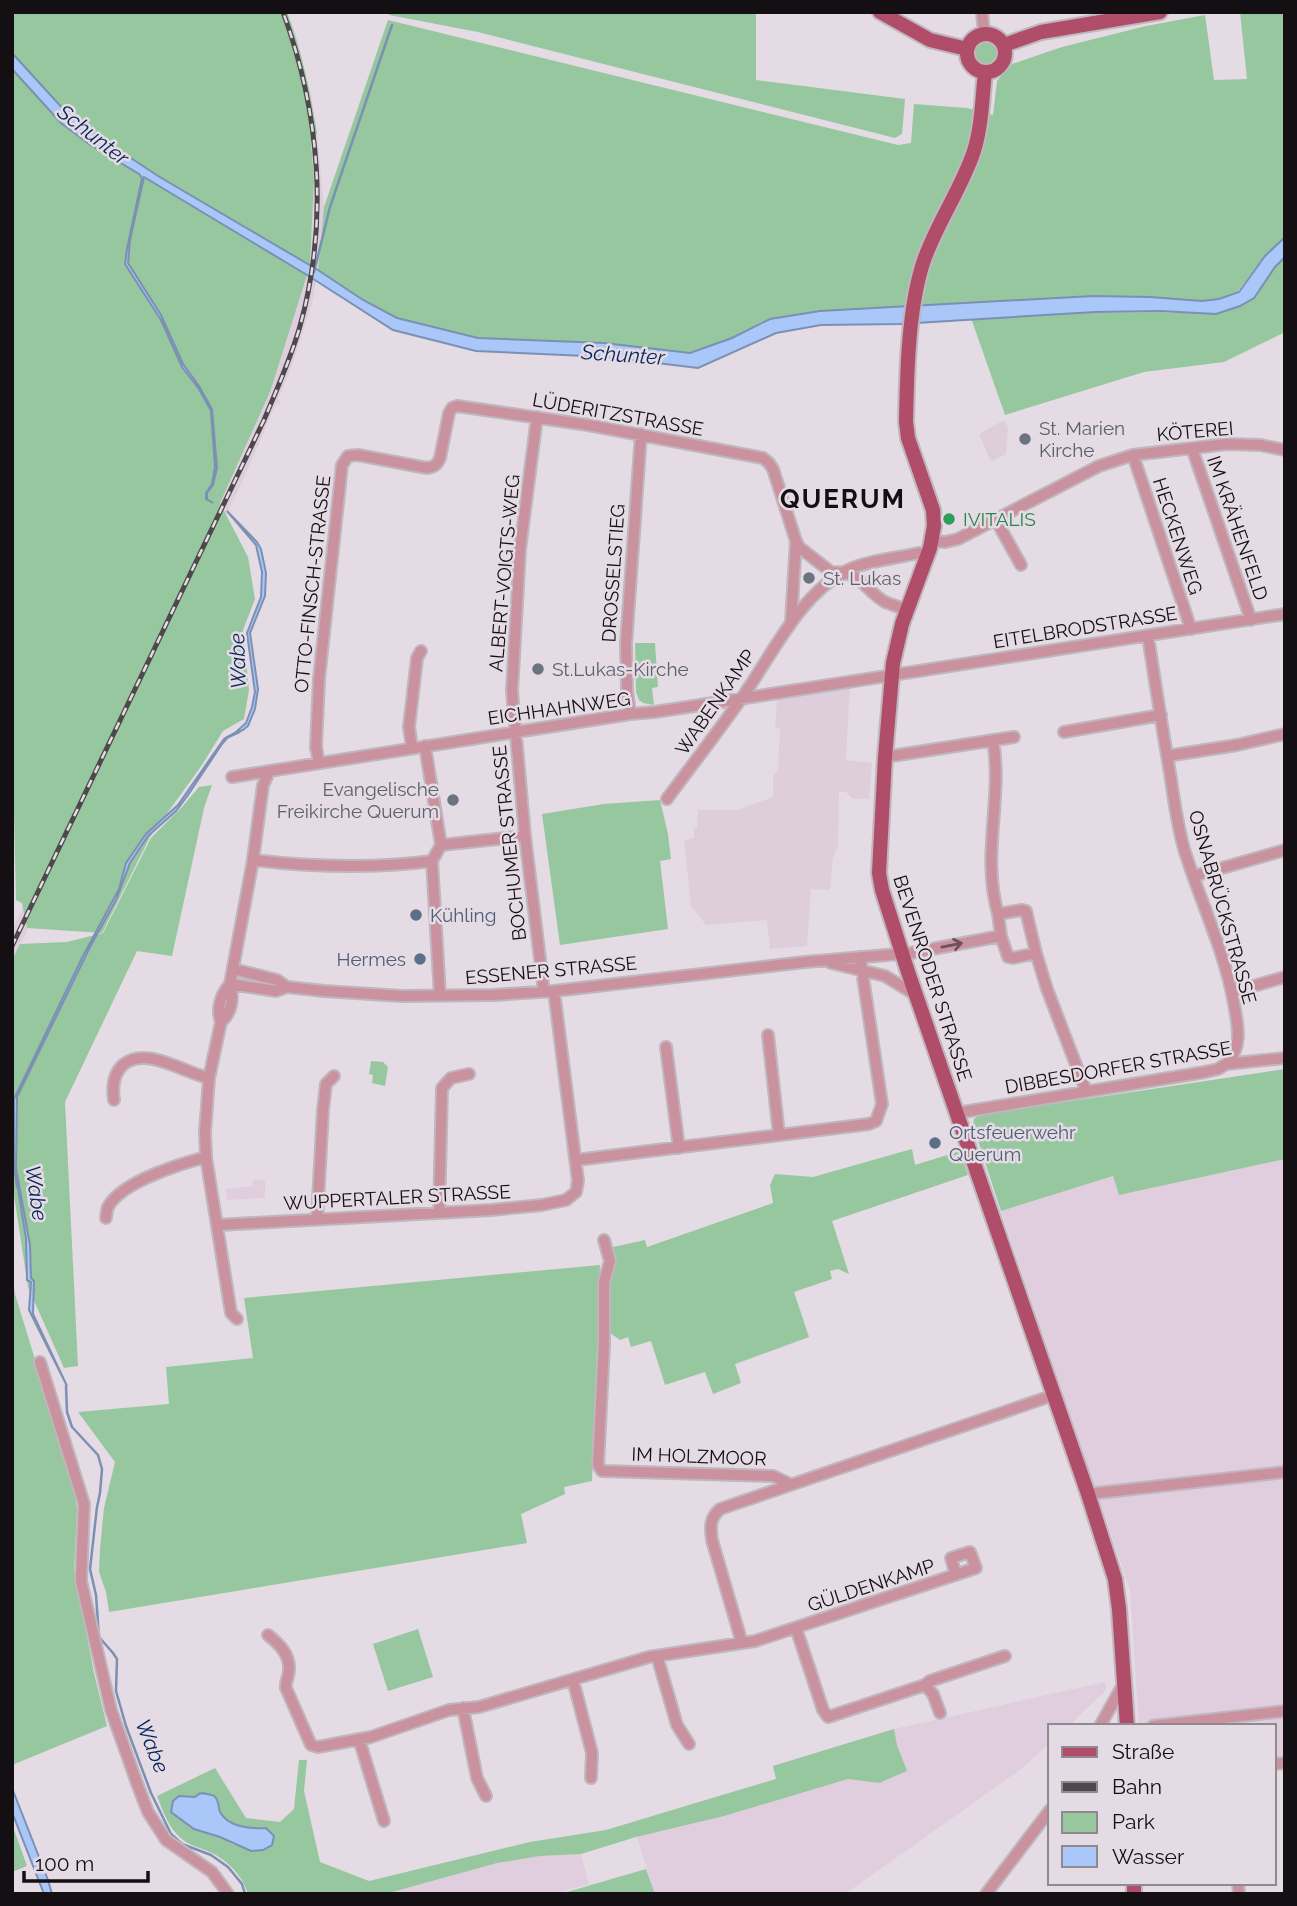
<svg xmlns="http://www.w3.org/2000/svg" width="1297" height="1906" viewBox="0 0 1297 1906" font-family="Raleway,sans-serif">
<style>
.built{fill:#decedc}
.industrial{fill:#e0cedf}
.green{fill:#96c79f;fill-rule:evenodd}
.water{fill:#a9c7f8;stroke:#7c90b3;stroke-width:2}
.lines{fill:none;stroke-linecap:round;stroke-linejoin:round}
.stream{stroke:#7c90b3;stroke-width:2.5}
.minor-casing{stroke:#bfb6be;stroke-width:14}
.major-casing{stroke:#bfb6be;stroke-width:18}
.minor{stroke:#ca929e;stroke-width:10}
.major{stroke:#b04d68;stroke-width:14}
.rail-casing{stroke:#4d484c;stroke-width:5}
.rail{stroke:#e5dbe4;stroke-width:2.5;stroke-dasharray:8;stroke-linecap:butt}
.oneway{stroke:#6e5058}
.worship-dot{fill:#6b7280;stroke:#e5dbe4;stroke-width:2.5}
.leisure-dot{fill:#2e9e5b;stroke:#e5dbe4;stroke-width:2.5}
.service-dot{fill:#5c6f8a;stroke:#e5dbe4;stroke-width:2.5}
.labels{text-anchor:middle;stroke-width:5;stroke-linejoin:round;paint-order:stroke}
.street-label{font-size:19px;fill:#130f12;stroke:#e5dbe4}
.worship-label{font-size:19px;fill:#5b616d;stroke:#e5dbe4;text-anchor:start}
.leisure-label{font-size:19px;fill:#27864d;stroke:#e5dbe4;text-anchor:start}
.service-label{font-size:19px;fill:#4e5e75;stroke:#e5dbe4;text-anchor:start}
.water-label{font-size:21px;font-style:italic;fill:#062659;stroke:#e5dbe4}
.district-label{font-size:26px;font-weight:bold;letter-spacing:2px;fill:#130f12;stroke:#e5dbe4}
</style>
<rect width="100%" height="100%" fill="#e5dbe4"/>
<!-- built -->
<path class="built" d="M277 12H287L292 25 311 94 317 133 324 207 318 270 312 304 290 371 278 399 281 400 279 405 276 404 244 478 12 962V930L125 697 307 275 310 265 314 179 311 142Z
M1004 420 1008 428 1006 454 991 462 979 434Z
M850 687 846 760 872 763 869 799H853L846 792H839L838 846 833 858 830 890 811 889 807 946 770 949 767 920 706 925 691 906 684 840 694 838V828H697L698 810H737L773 797V775L778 770 780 729 775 728 777 697Z"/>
<!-- industrial -->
<path class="industrial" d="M1285 1158V1758L1274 1759V1726H1139L1130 1590 1001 1211 1113 1176 1119 1195Z
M253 1179 265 1181V1198L227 1200 226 1189 252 1186Z
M1105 1682 1106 1690 1069 1726H1050V1742L1024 1767 845 1894H655L632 1822 776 1779 773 1766 894 1729Z
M581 1854 589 1884 554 1894H385L496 1863 540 1856Z"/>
<!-- green -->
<path class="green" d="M12 12H287C302 50 310 92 317 133L311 142 314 179 310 265 158 176 93 133 65 111 12 53Z
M390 12H756V80L905 99 902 134 895 138 478 32 389 15Z
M1240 12H1285V238L1264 256 1238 291 1219 299 1202 301 1150 297 961 303 884 309 820 311 770 319 732 338 690 353 604 343 478 338 397 318 363 300 318 270 324 207 388 20 898 145 911 143 914 104 967 108 993 115 997 81 1012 64 1062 47 1146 26 1205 15 1214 80 1247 79Z
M973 53a13 13 0 1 1 26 0a13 13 0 1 1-26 0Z
M12 69 61 123 140 174 142 178 127 249 125 264 161 320 182 367 199 389 211 411 215 467 212 484 208 490 213 485 217 468 212 409 199 386 183 364 161 315 128 263 130 240 143 176 307 275 270 392 220 503 248 557 255 599 243 630 249 690 244 719 223 731 202 765 150 837 102 933 27 928 22 903 16 900 12 727Z
M1285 257V332L1224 362 1144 372 1005 415 971 318C1053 314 1134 310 1216 314L1275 267Z
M635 643H655L658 687 652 688 654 705 643 703 639 700 636 692Z
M212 785 204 808 172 956 137 951 65 1102 78 1366 64 1368 28 1287 12 1182V960L20 944 67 942 103 933 151 838 182 807 199 787Z
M660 800 668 834 671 859 660 861 668 929 560 945 542 814 604 804Z
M371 1061 383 1062 388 1067 385 1086 372 1083 373 1075 369 1074Z
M1285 1069V1159L1119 1195 1113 1176 1001 1211 973 1125 974 1119 980 1115Z
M912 1149 915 1165 960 1151 968 1175 832 1221 849 1274 838 1269 830 1271 832 1279 794 1292 809 1337 735 1364 741 1383 713 1394 705 1372 665 1385 651 1341 631 1347 628 1337 620 1340 609 1332 607 1288 616 1257 613 1247 645 1240 647 1247 773 1203 770 1185 775 1174 813 1177Z
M600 1265 592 1481 564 1487 565 1494 521 1514 527 1543 109 1612 106 1592 99 1572 100 1549 104 1508 115 1462 78 1412 169 1404 166 1367 253 1358 244 1298Z
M12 1272 15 1294 75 1490 77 1510 74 1570 94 1673 107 1726 12 1765Z
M418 1629 433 1677 388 1691 373 1644Z
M894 1729 897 1745 907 1771 879 1783 848 1779 724 1816 636 1837 581 1854 540 1856 497 1863 385 1894H248C243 1876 228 1861 212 1853 202 1848 190 1846 182 1839 169 1829 163 1811 157 1796L215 1768 246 1818 280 1822 294 1809 299 1760H307L304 1791 320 1862 369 1881 530 1842 606 1830 776 1779 773 1766ZM188 1796 195 1797 218 1809 224 1817 239 1827 266 1828 234 1845 220 1837 194 1829 171 1812 173 1801Z
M12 1824 27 1866 12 1872Z
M646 1869 655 1894H560Z"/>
<!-- water -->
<path class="water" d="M12 53 65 111 93 133 158 176 318 270 363 300 397 318 478 338 604 343 690 353 732 338 770 319 820 311 1093 296 1150 297 1202 301 1219 299 1239 292 1265 256 1285 237V257L1275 267 1254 298 1240 306 1216 314 1160 311 1095 312 900 324 821 325 776 333 698 368 607 357 476 351 393 330 307 275 144 177 130 240 128 263 161 315 183 364 199 386 212 409 217 468 213 485 207 493V499L213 503 206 499V493L212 484 215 467 211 411 199 389 182 367 161 320 125 264 127 249 142 178 139 174 89 144 61 123 12 69Z
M227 511 257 542 261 549 266 573 265 596 250 633 258 689 255 709 248 726 243 730 228 737 222 744 188 795 176 811 148 836 130 863 116 900 90 947 17 1097 16 1168 30 1245 31 1278 34 1281 33 1314 67 1386 29 1310 31 1282 27 1280 26 1238 14 1164V1099L83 956 119 889 126 863 146 834 178 805 224 739 236 732 246 723 252 707 255 692 247 633 261 597 262 572 256 545Z
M12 1788 48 1880 52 1894H44L12 1812Z
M203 1793C205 1794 213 1795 214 1796 219 1799 218 1807 220 1812 228 1827 250 1829 266 1828L274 1836 272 1845 263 1850 251 1851 220 1837 194 1829 171 1812 173 1801 179 1796 195 1797 199 1794Z"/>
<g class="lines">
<!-- stream -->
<path class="stream" d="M314 272 330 207 392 25
M226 738 239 732
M15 1170 17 1187
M66 1386 67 1412 72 1427 98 1455 102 1469 100 1493 97 1507 90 1569 96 1595 99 1637 113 1653 117 1659 116 1691 126 1726 151 1793 171 1834 182 1844 211 1855 228 1867 242 1884 245 1894"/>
<defs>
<path id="minor" d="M982 12 984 33
M537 417 520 549 512 691 525 836 544 992
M1192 448 1251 620
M1133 455 1191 629
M996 520 1021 565
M932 541 945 542 958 539 1099 466 1133 455 1227 444 1260 445 1285 450
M791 622 796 541
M1148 636C1155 682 1162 727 1170 773 1174 799 1177 826 1185 852 1201 903 1225 952 1234 1004 1238 1026 1243 1048 1226 1064
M630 714 627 690 626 644 641 434
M1064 732 1161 715
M993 740C1003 799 981 854 998 914
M425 746 441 845 432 861 440 996
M412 748 409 727 417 658 421 651
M1167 756 1237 745 1285 734
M885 757 1014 737
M319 763 316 747 319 679 342 465 348 456 358 455 427 468C434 467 437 465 440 458L449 413 452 408 457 406 588 425 763 458 769 463 773 469 796 541 799 547 831 572C862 571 863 589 885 602 892 605 900 607 907 610
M232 777 630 714 655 712 1285 614
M667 799C692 765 717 733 741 699 771 657 799 595 846 571 864 561 898 558 919 553L927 555
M441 845 525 836
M253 860C313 867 372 869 432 861
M1194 876 1285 850
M1036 953 1013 958 1008 957 1001 936 998 914 1022 910 1026 911 1036 953 1047 989 1086 1091
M831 963 885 976 916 995
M233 969 277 980 287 987 324 991 402 996 493 995 554 991 805 962 911 953 1001 936
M230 984C221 994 216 1009 221 1022L209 1078 205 1132 206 1157 231 1313 237 1319
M230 984 276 991 287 987
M1232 992 1285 977
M221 1022C232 1013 234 997 230 984L253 860 263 785 269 772
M768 1035 779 1135
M666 1047 679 1148
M114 1100C112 1086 113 1073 124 1064 147 1046 184 1073 209 1078
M957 1113 1205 1072 1218 1069 1226 1064 1285 1058
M576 1160 869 1124 876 1121 882 1104 860 957
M439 1213 442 1088 451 1078 469 1074
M106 1218C106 1217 107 1209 108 1207 121 1182 180 1164 206 1157
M317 1219 323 1110 326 1084 334 1076
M217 1225 491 1210 542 1205 566 1200 576 1192 578 1181 554 991
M604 1240 610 1261 604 1282V1345L598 1465 602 1471 773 1476 790 1484
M40 1362 84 1504 81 1581 111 1710 138 1786 148 1812 166 1840 212 1872 228 1894
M1088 1494 1285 1472
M796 1628 823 1710 828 1717 925 1685 930 1681 1005 1656
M268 1635C279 1644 290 1654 289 1670 289 1677 285 1681 286 1688L311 1745 318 1747 371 1737 449 1710 479 1707 649 1657 755 1641 976 1568 970 1552 951 1558 956 1575
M742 1643 712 1540C710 1527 710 1518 720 1509L1054 1395
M657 1656 677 1725 689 1744
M573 1680 592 1753 591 1778
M925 1685 933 1694 940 1713
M463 1708 477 1778 486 1796
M1100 1726 1124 1683
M1153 1726 1285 1711
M359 1739 384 1821
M1274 1764 1285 1763
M1238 1883 1239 1894
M986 1894 1050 1810"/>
<path id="major" d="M880 12 930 40 967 49
M967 53a19 19 0 1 1 38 0a19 19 0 1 1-38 0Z
M1004 45 1041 32 1160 12
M985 72C982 99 982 125 974 151 961 190 936 224 923 263 908 310 907 373 906 422L908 438 933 510 934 526 930 548 902 624 893 663 885 757 879 873 882 890 908 972 1088 1494 1115 1579 1119 1609 1127 1726
M1134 1883V1894"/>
</defs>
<!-- minor casing -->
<use href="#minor" class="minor-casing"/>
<!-- major casing -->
<use href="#major" class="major-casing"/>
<!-- minor -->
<use href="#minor" class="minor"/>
<!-- major -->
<use href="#major" class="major"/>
<defs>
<path id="rail" d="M12 946 264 420C277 389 291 358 300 326 329 222 320 113 283 12"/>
</defs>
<!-- rail casing -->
<use href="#rail" class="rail-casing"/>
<!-- rail -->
<use href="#rail" class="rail"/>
</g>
<!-- one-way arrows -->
<defs><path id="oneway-shaft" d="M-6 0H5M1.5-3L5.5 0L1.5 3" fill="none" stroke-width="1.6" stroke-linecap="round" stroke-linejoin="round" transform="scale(1.75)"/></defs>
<use class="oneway" href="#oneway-shaft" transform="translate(952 945) rotate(-11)"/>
<!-- markers -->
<g class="worship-dot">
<circle cx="1025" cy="439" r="7"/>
<circle cx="809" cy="578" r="7"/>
<circle cx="538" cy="669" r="7"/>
<circle cx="453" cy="800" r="7"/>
</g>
<circle class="leisure-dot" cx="949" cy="519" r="7"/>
<g class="service-dot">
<circle cx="416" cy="915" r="7"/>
<circle cx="420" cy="959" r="7"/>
<circle cx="935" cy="1143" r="7"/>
</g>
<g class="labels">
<!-- street labels -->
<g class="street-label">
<text transform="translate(618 414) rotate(10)" y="7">LÜDERITZSTRASSE</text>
<text transform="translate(1195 431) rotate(-5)" y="7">KÖTEREI</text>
<text transform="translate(1238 528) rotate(71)" y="7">IM KRÄHENFELD</text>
<text transform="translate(1178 536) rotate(72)" y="7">HECKENWEG</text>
<text transform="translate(504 573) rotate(-85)" y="7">ALBERT-VOIGTS-WEG</text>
<text transform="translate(613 573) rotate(-86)" y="7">DROSSELSTIEG</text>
<text transform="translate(312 584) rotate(-84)" y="7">OTTO-FINSCH-STRASSE</text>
<text transform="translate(1085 627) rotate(-9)" y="7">EITELBRODSTRASSE</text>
<text transform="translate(715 702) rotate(-55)" y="7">WABENKAMP</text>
<text transform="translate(559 708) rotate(-8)" y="7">EICHHAHNWEG</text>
<text transform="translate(509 843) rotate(-96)" y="7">BOCHUMER STRASSE</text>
<text transform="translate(1223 907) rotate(74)" y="7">OSNABRÜCKSTRASSE</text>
<text transform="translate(551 970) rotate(-5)" y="7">ESSENER STRASSE</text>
<text transform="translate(933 978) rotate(72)" y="7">BEVENRODER STRASSE</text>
<text transform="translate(1118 1067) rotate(-10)" y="7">DIBBESDORFER STRASSE</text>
<text transform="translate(397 1197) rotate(-3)" y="7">WUPPERTALER STRASSE</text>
<text transform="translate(699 1456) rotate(2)" y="7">IM HOLZMOOR</text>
<text transform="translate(871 1585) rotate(-18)" y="7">GÜLDENKAMP</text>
</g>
<!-- worship labels -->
<g class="worship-label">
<text x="1039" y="435">St. Marien<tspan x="1039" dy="22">Kirche</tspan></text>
<text x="823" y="585">St. Lukas</text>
<text x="552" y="676">St.Lukas-Kirche</text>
<text x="439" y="796" text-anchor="end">Evangelische<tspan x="439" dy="22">Freikirche Querum</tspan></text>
</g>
<!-- leisure labels -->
<g class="leisure-label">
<text x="963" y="526">IVITALIS</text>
</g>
<!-- service labels -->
<g class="service-label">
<text x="430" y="922">Kühling</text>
<text x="406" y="966" text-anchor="end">Hermes</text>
<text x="949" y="1139">Ortsfeuerwehr<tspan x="949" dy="22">Querum</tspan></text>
</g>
<!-- water labels -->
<g class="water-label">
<text transform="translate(93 135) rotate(38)" y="7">Schunter</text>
<text transform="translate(623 355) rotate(4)" y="7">Schunter</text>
<text transform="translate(238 661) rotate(-92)" y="7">Wabe</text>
<text transform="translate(36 1193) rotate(82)" y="7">Wabe</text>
<text transform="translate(152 1746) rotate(68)" y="7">Wabe</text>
</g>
<!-- district labels -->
<g class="district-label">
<text x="843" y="508">QUERUM</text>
</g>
</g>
<!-- border -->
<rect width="1297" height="1906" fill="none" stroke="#130f12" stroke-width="28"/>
<!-- legend -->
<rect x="1048" y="1724" width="228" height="161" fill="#e5dbe4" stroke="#918990" stroke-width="2"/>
<rect x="1062" y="1747" width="35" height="10" fill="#b04d68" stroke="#918990" stroke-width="2"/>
<text x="1112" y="1759" font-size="21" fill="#130f12">Straße</text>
<rect x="1062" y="1782" width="35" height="10" fill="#4d484c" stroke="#918990" stroke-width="2"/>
<text x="1112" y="1794" font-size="21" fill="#130f12">Bahn</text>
<rect x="1062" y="1812" width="35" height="21" fill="#96c79f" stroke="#918990" stroke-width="2"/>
<text x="1112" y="1829" font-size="21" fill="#130f12">Park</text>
<rect x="1062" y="1846" width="35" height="21" fill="#a9c7f8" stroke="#918990" stroke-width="2"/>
<text x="1112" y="1864" font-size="21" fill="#130f12">Wasser</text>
<!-- scale -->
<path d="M24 1871v10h124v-10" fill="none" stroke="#130f12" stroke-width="3.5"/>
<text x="35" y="1871" font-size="21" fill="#130f12" stroke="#e5dbe4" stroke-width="5" paint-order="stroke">100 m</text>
</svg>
